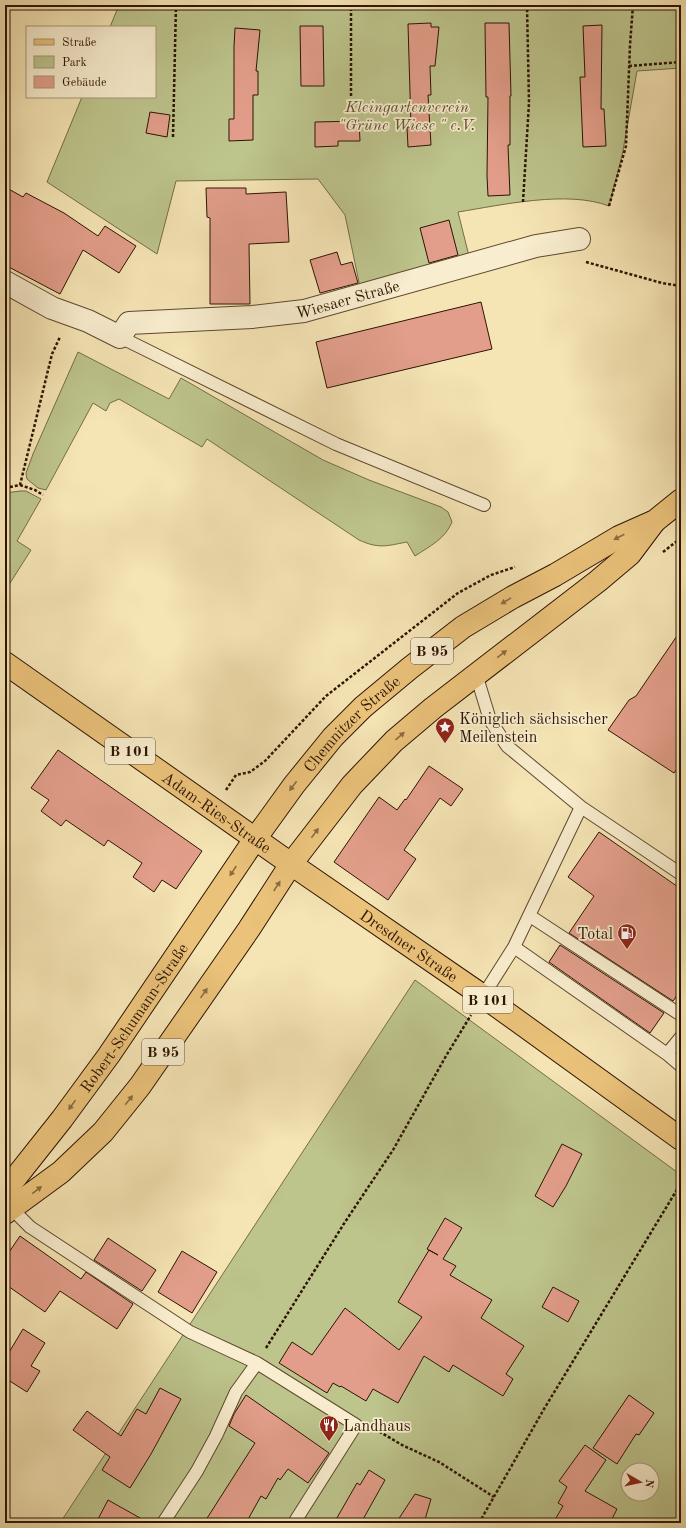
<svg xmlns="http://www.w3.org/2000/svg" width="686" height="1528" viewBox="0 0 686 1528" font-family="'Old Standard TT',serif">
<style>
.green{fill:#bdc48c;stroke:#756c48;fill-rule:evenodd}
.building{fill:#e29e8a;stroke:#2d1403}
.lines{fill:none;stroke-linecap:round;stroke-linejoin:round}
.lane-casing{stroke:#5f482f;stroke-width:14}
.street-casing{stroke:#5f482f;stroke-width:24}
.primary-casing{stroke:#2d1403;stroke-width:24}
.path{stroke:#2d1403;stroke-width:2.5;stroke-dasharray:3 2;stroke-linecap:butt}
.lane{stroke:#f8edce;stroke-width:12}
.street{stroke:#f8edce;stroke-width:22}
.primary{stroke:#eac27a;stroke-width:22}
.oneway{fill:#8c6b3e}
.labels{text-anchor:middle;stroke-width:3.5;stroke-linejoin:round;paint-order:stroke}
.shield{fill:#f8edce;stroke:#6a5540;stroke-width:1}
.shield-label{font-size:15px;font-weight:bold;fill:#2d1403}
.park-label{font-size:16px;font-style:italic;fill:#5f5233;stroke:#f8edce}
.street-label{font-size:16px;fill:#2d1403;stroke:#f8edce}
.poi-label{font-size:16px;fill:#2d1403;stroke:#f8edce;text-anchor:start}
</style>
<rect width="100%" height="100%" fill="#f5e4b4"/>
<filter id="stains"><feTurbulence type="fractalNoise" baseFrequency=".005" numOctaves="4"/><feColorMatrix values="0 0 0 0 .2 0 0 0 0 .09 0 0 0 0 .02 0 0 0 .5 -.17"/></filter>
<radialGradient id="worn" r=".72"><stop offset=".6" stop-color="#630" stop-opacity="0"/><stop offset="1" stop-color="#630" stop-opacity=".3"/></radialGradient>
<!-- green -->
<path class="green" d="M119 5H681V68L637 71 622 156 609 206C567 190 502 205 458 212L471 264 360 287 345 215 318 179 176 181 157 254 47 182 82 97H155V27H110Z
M78 352 169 399 181 378 323 460 369 480 441 507 448 512 452 522C445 539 430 546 415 556L407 542C386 546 379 549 359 540L207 439 202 447 119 399 110 403 106 411 93 403 46 490 38 488 27 479 26 473 33 454Z
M20 491H26L41 499 17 541 31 550 5 591V493Z
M415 980 681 1175V1523H60ZM628 1470H652V1494H628Z"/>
<!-- building -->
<path class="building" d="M431 23V27H439L435 66H430L431 95H428L431 145 408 147 407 127H411L408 24Z
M485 23H509L511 96H510V145H508L510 195 488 196 487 176 488 97H486Z
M602 25 601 109H604L606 146 583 147 580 77H585L583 26Z
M300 26H323L324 86H301Z
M235 28 260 30 256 71H258V95H253V140L229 141V119H234V47Z
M150 112 170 115 167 137 146 133Z
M359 121 360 141H338V146L315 147V122Z
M5 187 23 197 26 193 64 213 98 236 105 226 136 246 119 273 83 250 60 294 5 265Z
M206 188H246V194L286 192 289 242 249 244 250 304H210V218L207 217Z
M449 220 458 255 429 263 420 228Z
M337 252 341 265 352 262 358 283 320 293 310 260Z
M481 302 492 349 327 388 316 342Z
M681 630V763L674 773 608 730 629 700 636 696Z
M58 750 202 851 176 889 162 880 154 892 133 877 142 863 108 840 104 846 66 820 61 826 41 811 49 800 31 788Z
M429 766 463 789 451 806 440 798 404 850 416 859 388 900 334 862 379 797 397 810 405 799 406 800Z
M599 832 681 889V990L673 1001 569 933 594 896 568 877Z
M560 945 664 1013 650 1033 549 962Z
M562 1144 582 1154 566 1186 553 1207 535 1196Z
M445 1218 462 1228 443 1259 456 1266 450 1275 492 1300 481 1318 524 1346 506 1374 513 1379 503 1396 453 1365 449 1372 424 1356 398 1403 373 1389 366 1401 341 1386 340 1387 333 1383 327 1393 279 1363 292 1342 312 1355 345 1308 399 1350 422 1317 398 1302 429 1250 438 1255 427 1249Z
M20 1236 81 1279 86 1272 133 1304 117 1329 60 1291 45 1312 5 1284V1258Z
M108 1238 156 1270 142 1291 94 1260Z
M182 1251 217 1272 192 1313 158 1292Z
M553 1287 579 1301 568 1322 542 1307Z
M23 1329 45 1343 31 1366 40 1371 27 1392 5 1378V1359Z
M160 1388 181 1399 151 1454 130 1488 102 1470 110 1457 73 1430 87 1411 121 1436 137 1409 146 1414Z
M246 1395 329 1453 308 1483 288 1469 280 1480 278 1478 266 1499 261 1496 246 1523H204L255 1443 229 1426 234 1414Z
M629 1395 654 1413 639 1435 636 1434 617 1464 593 1448Z
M585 1445 606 1460 585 1491 617 1509 610 1523H553L563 1506 558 1503 567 1487 559 1481Z
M369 1470 385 1480 361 1523H334L357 1483 360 1485Z
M415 1494 431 1499 424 1523H396Z
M108 1500 149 1523H96Z"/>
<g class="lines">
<defs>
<path id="lane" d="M120 337 336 444 484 505
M476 674 490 720 507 746 581 807 681 874
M581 807 514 947 667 1054
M530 916 681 1015
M483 996 514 947
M681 1037 667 1054 681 1066
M12 1209 30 1227 190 1332 257 1363 356 1425 294 1523
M163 1523 197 1471 216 1436 236 1392 257 1363"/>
<g id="street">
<path id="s1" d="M5 282 52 308 88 321 120 337 129 323 252 317 304 311 536 246 579 239"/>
</g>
<g id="primary">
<path id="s2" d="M5 663 291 864 483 996 681 1139"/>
<path id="s3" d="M5 1191 62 1119 109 1055 255 839 294 785 333 737 363 707 410 668 463 627 513 597 555 575 619 537 655 521 681 500"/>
<path d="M5 1213 61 1172 103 1132 140 1086 249 929 291 864 352 785 394 741 433 708 598 581 630 554 654 522"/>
</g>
</defs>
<!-- lane casing -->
<use href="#lane" class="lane-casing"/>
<!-- street casing -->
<use href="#street" class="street-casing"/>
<!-- primary casing -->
<use href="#primary" class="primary-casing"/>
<!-- path -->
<path class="path" d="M629 66 681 62
M351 96V5
M173 137 176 5
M523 202 529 103 527 5
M609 206 626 146 630 45 633 5
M586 262 662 283 681 286
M20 485 35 490 43 495
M5 488 20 485 52 354 60 337
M663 552 681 538
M226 790 236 775 250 772 265 761 326 696 458 593 491 575 515 567
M266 1348 345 1222 393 1150 446 1056 471 1015
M375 1429 402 1445 439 1462 494 1497
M479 1523 544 1409 681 1183"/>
<!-- lane -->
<use href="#lane" class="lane"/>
<!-- street -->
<use href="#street" class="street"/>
<!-- primary -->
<use href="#primary" class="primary"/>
</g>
<!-- one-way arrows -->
<defs><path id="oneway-solid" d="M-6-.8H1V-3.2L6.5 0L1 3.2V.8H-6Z"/></defs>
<g class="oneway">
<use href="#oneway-solid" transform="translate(619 537) rotate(153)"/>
<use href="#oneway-solid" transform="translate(506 601) rotate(149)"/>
<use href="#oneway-solid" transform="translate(502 654) rotate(-37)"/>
<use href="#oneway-solid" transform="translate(400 736) rotate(-41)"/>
<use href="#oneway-solid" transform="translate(293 786) rotate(127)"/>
<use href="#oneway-solid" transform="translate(315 833) rotate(-53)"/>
<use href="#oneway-solid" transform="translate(233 871) rotate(123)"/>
<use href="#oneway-solid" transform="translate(277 886) rotate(-57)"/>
<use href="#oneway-solid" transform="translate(204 993) rotate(-55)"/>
<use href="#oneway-solid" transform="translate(129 1100) rotate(-51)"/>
<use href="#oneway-solid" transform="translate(72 1105) rotate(126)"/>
<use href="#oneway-solid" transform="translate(37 1190) rotate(-37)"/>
</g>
<!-- icons -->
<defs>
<symbol id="sight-pin" viewBox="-11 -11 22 30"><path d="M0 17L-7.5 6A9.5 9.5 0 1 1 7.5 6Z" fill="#8f2418" stroke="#f8edce"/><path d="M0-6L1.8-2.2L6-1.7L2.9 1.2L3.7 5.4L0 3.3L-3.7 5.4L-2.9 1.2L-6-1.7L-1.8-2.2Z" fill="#fff"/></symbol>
<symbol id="fuel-pin" viewBox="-11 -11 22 30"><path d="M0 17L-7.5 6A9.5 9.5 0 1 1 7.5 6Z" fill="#8f2418" stroke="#f8edce"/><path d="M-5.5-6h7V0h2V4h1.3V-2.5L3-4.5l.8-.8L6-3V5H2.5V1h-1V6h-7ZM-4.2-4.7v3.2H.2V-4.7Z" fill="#fff"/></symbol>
<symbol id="restaurant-pin" viewBox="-11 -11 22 30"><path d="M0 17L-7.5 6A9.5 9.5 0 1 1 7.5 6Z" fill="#8f2418" stroke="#f8edce"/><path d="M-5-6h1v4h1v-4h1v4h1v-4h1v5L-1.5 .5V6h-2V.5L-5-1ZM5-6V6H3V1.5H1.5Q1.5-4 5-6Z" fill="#fff"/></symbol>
</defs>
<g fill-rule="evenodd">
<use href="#sight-pin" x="434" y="716" width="22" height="30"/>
<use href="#fuel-pin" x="616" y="922" width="22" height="30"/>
<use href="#restaurant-pin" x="318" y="1414" width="22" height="30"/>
</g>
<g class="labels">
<!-- shield labels -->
<g class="shield">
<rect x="411" y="638" width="42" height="26" rx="3"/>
<rect x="105" y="738" width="50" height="26" rx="3"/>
<rect x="463" y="987" width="50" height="26" rx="3"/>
<rect x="142" y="1039" width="42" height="26" rx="3"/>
</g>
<g class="shield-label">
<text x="432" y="656">B 95</text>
<text x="130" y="756">B 101</text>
<text x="488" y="1005">B 101</text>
<text x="163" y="1057">B 95</text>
</g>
<!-- park labels -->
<g class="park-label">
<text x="407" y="112">Kleingartenverein<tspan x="407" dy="18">"Grüne Wiese " e.V.</tspan></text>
</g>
<!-- street labels -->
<g class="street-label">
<text dy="6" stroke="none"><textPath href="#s1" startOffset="365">Wiesaer Straße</textPath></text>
<text dy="6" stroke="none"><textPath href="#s3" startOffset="583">Chemnitzer Straße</textPath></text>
<text dy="6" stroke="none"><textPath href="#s2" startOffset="259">Adam-Ries-Straße</textPath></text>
<text dy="6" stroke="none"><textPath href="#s2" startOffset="493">Dresdner Straße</textPath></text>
<text dy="6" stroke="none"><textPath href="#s3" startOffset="216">Robert-Schumann-Straße</textPath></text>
</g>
<!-- poi labels -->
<g class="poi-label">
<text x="459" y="724">Königlich sächsischer<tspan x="459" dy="18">Meilenstein</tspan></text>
<text x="613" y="939" text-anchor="end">Total</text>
<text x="343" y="1431">Landhaus</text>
</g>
</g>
<!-- margin -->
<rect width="686" height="1528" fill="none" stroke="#f5e4b4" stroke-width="20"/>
<rect x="6" y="6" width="674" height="1516" fill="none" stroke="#2d1403" stroke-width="2"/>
<rect x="10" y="10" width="666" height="1508" fill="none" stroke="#2d1403"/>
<!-- legend -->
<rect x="26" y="26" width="130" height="72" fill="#f8edce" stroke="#a7967d"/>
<rect x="34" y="39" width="20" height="6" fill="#eac27a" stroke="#a7967d"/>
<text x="62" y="46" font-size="12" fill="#2d1403">Straße</text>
<rect x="34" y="56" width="20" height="12" fill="#bdc48c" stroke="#a7967d"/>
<text x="62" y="66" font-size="12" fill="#2d1403">Park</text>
<rect x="34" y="76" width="20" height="12" fill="#e29e8a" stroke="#a7967d"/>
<text x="62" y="86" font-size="12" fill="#2d1403">Gebäude</text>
<!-- north arrow -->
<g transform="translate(640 1482) rotate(99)"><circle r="19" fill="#f8edce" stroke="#a7967d"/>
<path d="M0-3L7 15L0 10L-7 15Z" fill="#8f2418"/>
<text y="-6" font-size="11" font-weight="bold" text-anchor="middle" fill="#2d1403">N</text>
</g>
<rect width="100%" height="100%" filter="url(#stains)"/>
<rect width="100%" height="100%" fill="url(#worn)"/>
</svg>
